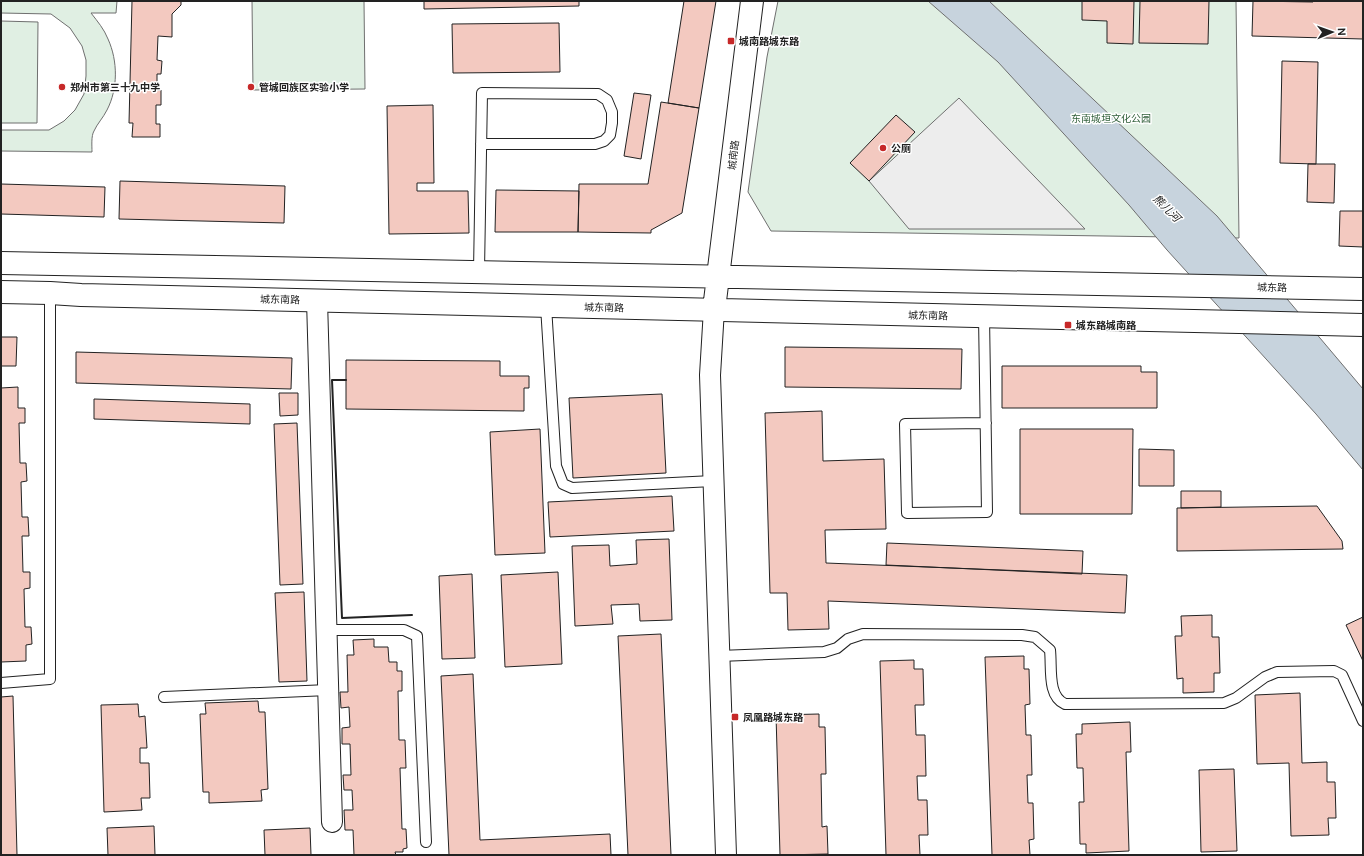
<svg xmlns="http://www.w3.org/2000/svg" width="1364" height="856" viewBox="0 0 1364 856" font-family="Ubuntu,'Noto Sans SC',sans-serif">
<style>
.green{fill:#e0efe3;stroke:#6f6f6f}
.parking{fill:#ededed;stroke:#6f6f6f}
.water{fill:#c7d3dd;stroke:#6f6f6f}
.building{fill:#f3c9c0;stroke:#222}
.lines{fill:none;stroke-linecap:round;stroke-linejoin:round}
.lane-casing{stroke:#222;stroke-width:12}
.street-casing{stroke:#222;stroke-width:22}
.secondary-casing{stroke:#222;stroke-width:24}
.lane{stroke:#fff;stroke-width:10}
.street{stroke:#fff;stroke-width:20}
.secondary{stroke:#fff;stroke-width:22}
.wall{stroke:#222;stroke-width:2}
.poi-dot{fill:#c62828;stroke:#fff;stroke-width:1.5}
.labels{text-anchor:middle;stroke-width:3;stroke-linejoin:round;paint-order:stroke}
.poi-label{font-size:10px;font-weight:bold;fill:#222;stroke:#fff;text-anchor:start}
.park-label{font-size:10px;fill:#2f5e38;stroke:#fff}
.street-label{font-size:10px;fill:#222;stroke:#fff}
.water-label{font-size:11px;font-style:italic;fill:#222;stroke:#fff}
</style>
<rect width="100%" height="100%" fill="#fff"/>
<!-- green -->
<path class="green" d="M1 1H117L116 13H91C98 22 104 29 108 39 118 61 118 89 107 110 103 118 97 124 94 131 91 136 92 146 92 152L1 151V130H49L64 121 75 110 84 94 86 76V60L82 46 70 28 51 14 1 13Z
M252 1H364L365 89 253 90Z
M778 1H1236L1239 238 771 231 748 192 767 57Z
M1 21 38 22 37 123H1Z"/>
<!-- parking -->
<path class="parking" d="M959 98 1085 229H909L869 181Z"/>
<!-- water -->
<path class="water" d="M928 1H989L1217 216 1363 389V470L1316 414 1167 250 1129 205 998 62Z"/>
<!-- building -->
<path class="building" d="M132 1H181V5L172 14V37L158 36 157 60 162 61 161 74H157V90H161V105H156V124H160V137H132L133 123H129Z
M424 1H579V6L424 9Z
M684 1H716L699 108 668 103Z
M1082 1H1134L1133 44 1107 43V21L1082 20Z
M1140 1H1209L1208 44 1139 43Z
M1253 1 1313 2V1H1363V39L1252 36Z
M559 23 560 72 453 73 452 24Z
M1282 61 1318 62 1316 164 1280 163Z
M634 93 651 95 641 159 624 156Z
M661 102 699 108 682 213 651 230V233L578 232 579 184H648Z
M433 105 434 183H417V191H468L469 233 389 234 387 106Z
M896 115 915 132 869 181 850 163Z
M1308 164H1335L1334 203 1307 202Z
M120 181 285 186 284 223 119 219Z
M1 184 105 187 104 217 1 214Z
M496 190 579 191 578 232H495Z
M1340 211H1363V247L1339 246Z
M1 337H17L16 366H1Z
M785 347 962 349 961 389 785 387Z
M76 352 292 358 291 389 76 383Z
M346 360 500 361V376H529V388H524V411L346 409Z
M1002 366H1141V372H1157V408H1002Z
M18 387V408H25V423H19L20 463H26L27 481 21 482 22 517H28L29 536H22L23 572H30V588L24 589 25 627H31L32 644 26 645V661L1 662V388Z
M279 393H298V415L280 416Z
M662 394 666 473 573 478 569 398Z
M94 399 250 404V424L94 419Z
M822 411 823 461 884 459 886 529 825 530 826 563 1127 575 1125 613 828 601 829 629 788 630 787 593H770L765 413Z
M297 423 303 584 280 585 274 424Z
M540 429 545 553 495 555 490 432Z
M1020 429H1133L1132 514H1020Z
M1139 449 1174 450V486H1139Z
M1181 491H1221V507L1181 508Z
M672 496 674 531 550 537 548 502Z
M1317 506 1342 541 1343 549 1177 551V508Z
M669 539 672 620 640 621 639 604 611 605 613 624 575 626 572 546 609 545 610 566 637 564 636 540Z
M887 543 1083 551 1082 574 886 565Z
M558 572 562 664 505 667 501 575Z
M472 574 475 658 442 659 439 576Z
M304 592 307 681 279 682 275 593Z
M1212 615V637H1219L1220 673H1214V692L1183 693V678L1177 679 1175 636H1182L1181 616Z
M1363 617V661L1346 625Z
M661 634 671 855H628L618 636Z
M374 639V647H388L389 662H397V671H402V691H398L399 740H405L406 768H400L402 829H406L407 848 403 849V852H395L396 855H354L353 830H345L344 810H353L352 790H344L343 775H351L350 744H342V728L350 727 349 707 341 708 340 692H348L347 655H354L353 640Z
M1024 656V669H1029L1030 704 1025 705 1026 735H1031L1032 775H1027L1028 803H1033L1034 839 1029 840 1030 855H992L985 657Z
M914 660V669H923L924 705H915L916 735H925L926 776H917L918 800H927L928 835H919L920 855H886L880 661Z
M473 674 480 840 610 834 611 855H449L441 676Z
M1300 693 1302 763 1327 762V782H1335L1336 818H1328L1329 835 1291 836 1289 763 1257 764 1255 695Z
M13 696 17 855H1V697Z
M258 701 259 712H265L268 789 261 790 262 801 209 803V792H203L200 714H206L205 703Z
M138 704 139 717 145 716 147 748H140V763H149L150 798H141L142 810 104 812 101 705Z
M819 714V727H825L826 774H821L822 827 827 826 828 854 780 855 776 715Z
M1130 722 1131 752H1126L1129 851 1086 853V844H1080L1079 802H1084L1083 768H1077L1076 734H1082V724Z
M1234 769 1237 851 1201 852 1199 770Z
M154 826 155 855H108L107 828Z
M310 828 311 855H265L264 830Z"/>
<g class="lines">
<defs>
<path id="lane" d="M479 271 482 93 598 94 607 100 612 112V123L610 135 604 141 595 144H481
M546 306 556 466 563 484 572 488 713 481
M984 316 987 512 907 513 905 424 986 423
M327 630H404L417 636 426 842
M719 656 824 652 837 648 848 639 863 634 1022 635 1035 637 1050 650C1052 668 1047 696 1065 704L1224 703 1236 698 1265 677 1277 672 1334 671 1342 675 1363 721
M1 683 50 679V293
M164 697 328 690"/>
<path id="street" d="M317 300 332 822
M714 309 710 375 726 855"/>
<path id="secondary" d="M1 263 1363 289
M1 292 50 293 81 295 1363 325
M714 309 752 1"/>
</defs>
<!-- lane casing -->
<use href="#lane" class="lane-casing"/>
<!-- street casing -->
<use href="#street" class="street-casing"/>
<!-- secondary casing -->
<use href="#secondary" class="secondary-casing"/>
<!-- lane -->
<use href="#lane" class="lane"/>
<!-- street -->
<use href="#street" class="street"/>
<!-- secondary -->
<use href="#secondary" class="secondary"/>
<!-- wall -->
<path class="wall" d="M346 380H332L342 618 412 615"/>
</g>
<!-- markers -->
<g class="poi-dot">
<rect x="727" y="37" width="8" height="8" rx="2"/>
<circle cx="62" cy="87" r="4"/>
<circle cx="251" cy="87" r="4"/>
<circle cx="883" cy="148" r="4"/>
<rect x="1064" y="321" width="8" height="8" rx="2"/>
<rect x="731" y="713" width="8" height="8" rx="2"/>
</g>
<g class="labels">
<!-- poi labels -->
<g class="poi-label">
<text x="739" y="45">城南路城东路</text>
<text x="70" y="91">郑州市第三十九中学</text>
<text x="259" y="91">管城回族区实验小学</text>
<text x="891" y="152">公厕</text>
<text x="1076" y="329">城东路城南路</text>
<text x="743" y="721">凤凰路城东路</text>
</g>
<!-- park labels -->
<g class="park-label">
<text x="1111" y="122">东南城垣文化公园</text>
</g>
<!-- street labels -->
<g class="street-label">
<text transform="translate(733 155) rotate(-83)" y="4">城南路</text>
<text transform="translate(1272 287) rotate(1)" y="4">城东路</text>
<text transform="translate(280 299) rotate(1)" y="4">城东南路</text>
<text transform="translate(604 307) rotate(1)" y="4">城东南路</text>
<text transform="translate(928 315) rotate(1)" y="4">城东南路</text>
</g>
<!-- water labels -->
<g class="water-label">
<text transform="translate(1167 208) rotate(45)" y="4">熊儿河</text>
</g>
</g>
<!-- border -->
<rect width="1364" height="856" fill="none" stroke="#222222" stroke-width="4"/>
<!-- north arrow -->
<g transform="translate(1332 32) rotate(88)" stroke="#ffffff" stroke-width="3" paint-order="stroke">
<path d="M0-3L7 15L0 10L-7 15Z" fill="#222222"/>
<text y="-6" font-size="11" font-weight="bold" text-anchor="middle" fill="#222222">N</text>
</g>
</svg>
